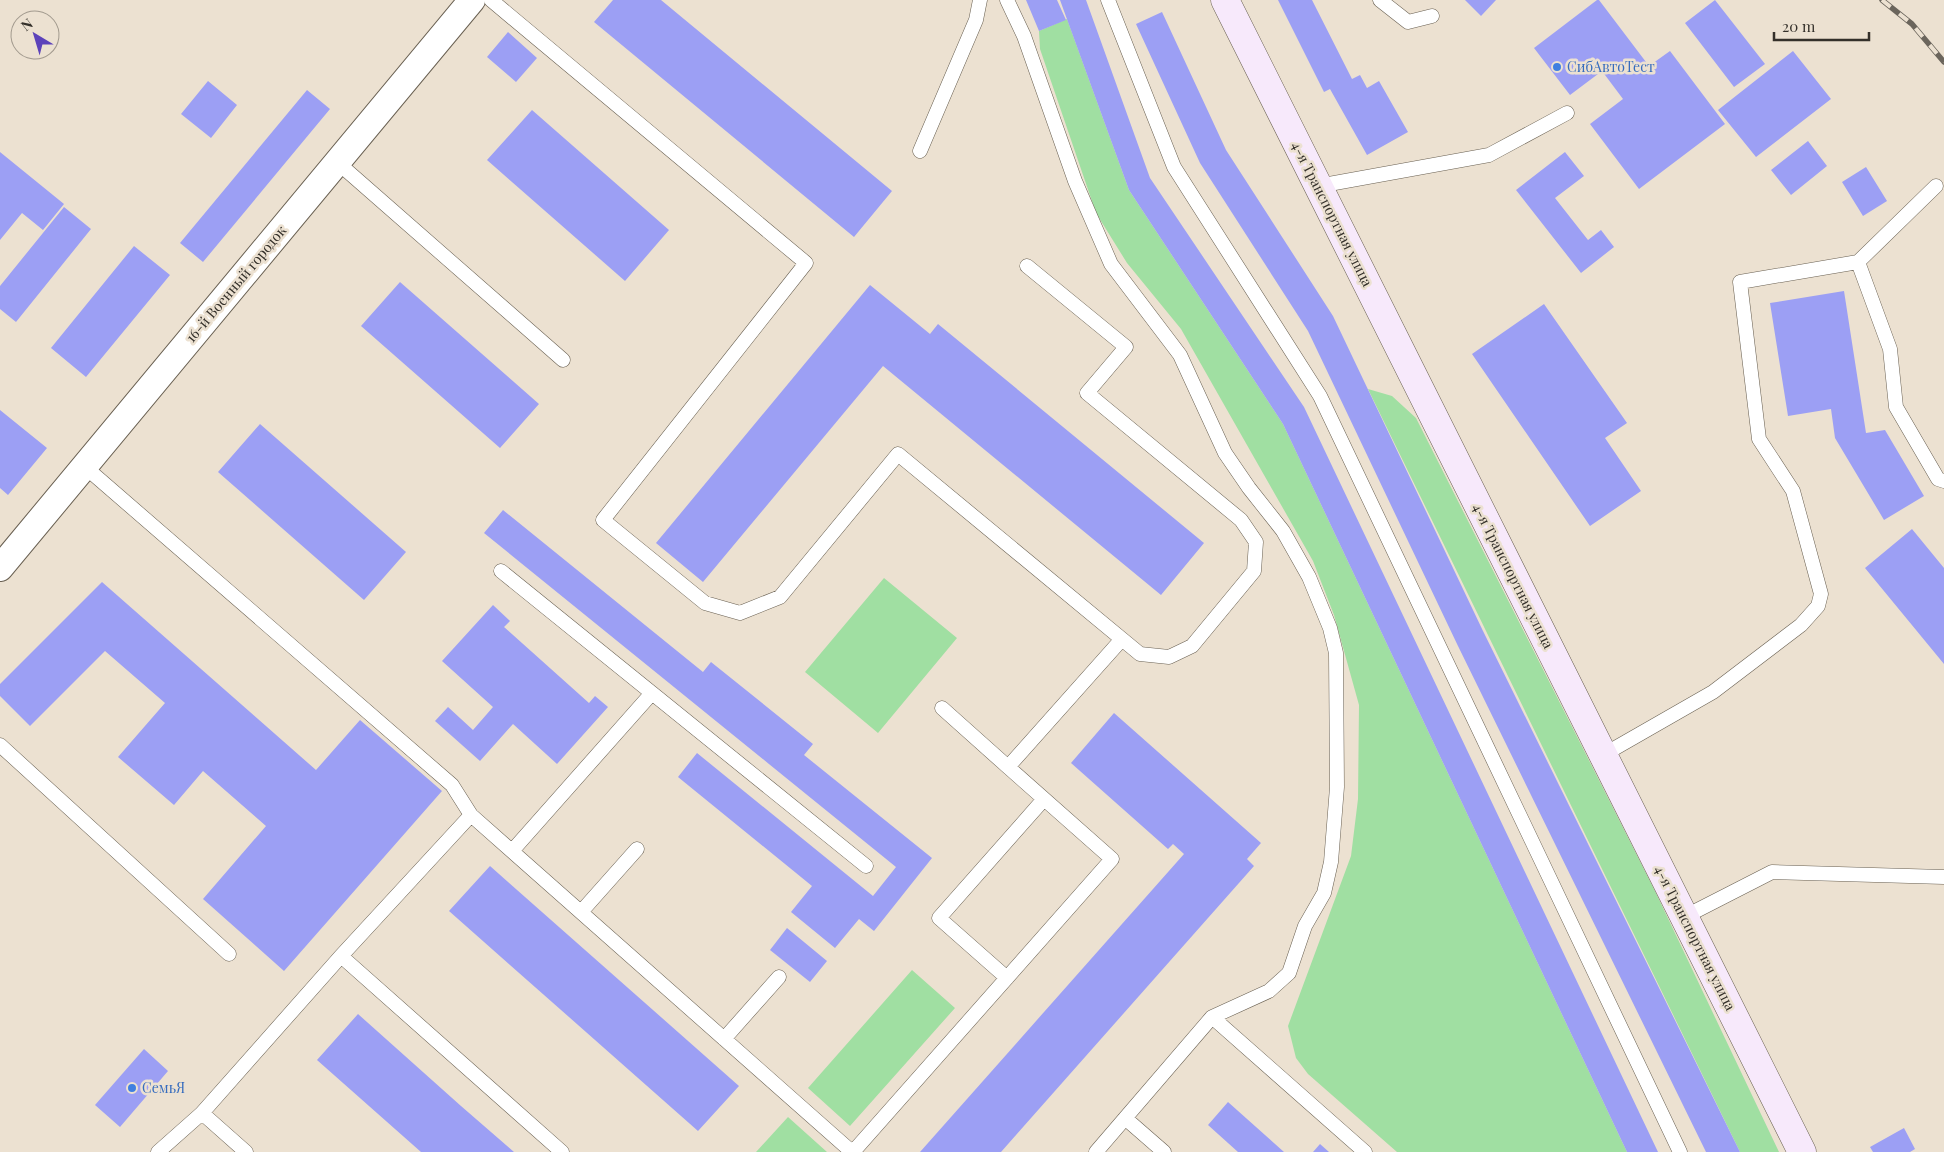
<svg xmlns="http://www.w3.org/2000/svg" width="1944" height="1152" viewBox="0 0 1944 1152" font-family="'Playfair Display',serif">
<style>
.green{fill:#a0dfa2}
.building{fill:#9c9ff4}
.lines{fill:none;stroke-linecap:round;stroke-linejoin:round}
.service-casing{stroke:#696052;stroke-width:15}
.minor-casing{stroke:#696052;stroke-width:28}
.secondary-casing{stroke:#696052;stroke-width:29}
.service{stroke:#fff;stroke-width:14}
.minor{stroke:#fff;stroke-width:26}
.secondary{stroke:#f7e9fb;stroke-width:28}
.rail-casing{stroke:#6b655c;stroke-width:5.5}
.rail{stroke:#ece1d1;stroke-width:4;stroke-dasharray:11;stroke-linecap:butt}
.shop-dot{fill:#3f7fe0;stroke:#ece1d1;stroke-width:2}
.labels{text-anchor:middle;stroke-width:5;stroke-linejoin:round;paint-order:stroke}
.shop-label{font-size:14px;fill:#366cbe;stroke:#ece1d1;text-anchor:start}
.street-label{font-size:14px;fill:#34302a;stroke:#ece1d1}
</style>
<rect width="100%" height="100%" fill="#ece1d1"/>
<!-- green -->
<path class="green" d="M1067 19 1129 190 1283 424 1627 1152H1397L1308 1074 1296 1058 1288 1026 1351 856 1358 799 1359 705 1334 615 1313 561 1181 329 1127 263 1096 213 1040 49 1039 31Z
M1368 389 1392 396 1416 418 1655 891 1779 1152H1740Z
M884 578 957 638 878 733 805 672Z
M912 970 955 1008 850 1126 808 1088Z
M788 1117 827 1152H756Z"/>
<!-- building -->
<path class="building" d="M613 0H661L892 191 854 237 594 22Z
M1026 0H1057L1066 20 1039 31Z
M1060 0H1086L1150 178 1304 407 1658 1152H1627L1283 424 1129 190Z
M1278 0H1312L1352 79 1360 75 1367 88 1379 81 1408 132 1367 155 1330 89 1324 92Z
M1465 0H1496L1481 16Z
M1597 0H1599L1649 66 1670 51 1725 124 1639 189 1590 124 1623 99 1602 71 1570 95 1534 48Z
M1715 0 1765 64 1734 87 1685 23Z
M1162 12 1226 150 1333 316 1483 631 1740 1152H1706L1458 646 1308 331 1200 163 1136 24Z
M508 32 537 58 516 82 487 57Z
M1793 51 1831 99 1756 157 1718 110Z
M208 81 237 105 211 138 181 114Z
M307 90 330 109 203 262 180 243Z
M532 110 669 230 625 281 487 160Z
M1808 141 1827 166 1791 195 1771 170Z
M0 152 64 204 43 230 22 213 0 240Z
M1565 152 1584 176 1555 198 1588 240 1601 230 1614 247 1581 273 1516 190Z
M1866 167 1887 201 1863 216 1842 182Z
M64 207 91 229 16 322 0 309V286Z
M134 246 170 275 86 377 51 348Z
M400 282 539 404 500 448 361 326Z
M870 285 930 334 938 324 1204 543 1161 595 883 366 703 582 656 543Z
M1844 291 1866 433 1885 430 1924 496 1884 520 1835 438 1831 409 1788 416 1770 303Z
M1544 304 1627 423 1605 438 1641 491 1590 526 1472 354Z
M0 410 47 448 8 495 0 488Z
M260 424 406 552 364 600 218 472Z
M503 510 703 672 711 662 813 744 804 755 932 858 874 931 859 919 835 948 791 912 812 886 678 777 697 753 873 896 896 867 484 533Z
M1912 529 1944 568V664L1865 568Z
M102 582 316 770 360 720 442 791 284 971 203 899 266 826 203 771 174 805 118 757 165 703 105 651 30 726 0 696V684Z
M493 605 510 621 504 627 589 703 595 696 608 707 557 764 513 724 480 761 435 721 448 707 473 730 493 707 442 661Z
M1114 713 1261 843 1247 859 1254 866 1001 1152H920L1184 854 1173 844 1168 849 1071 763Z
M490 866 739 1086 698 1131 449 911Z
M787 928 827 961 810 982 770 950Z
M358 1014 461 1106 514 1152H421L317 1060Z
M144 1049 168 1071 120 1127 95 1105Z
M1228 1102 1284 1152H1238L1208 1125Z
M1904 1128 1915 1149 1910 1152H1873L1870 1147Z
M1320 1144 1329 1152H1313Z"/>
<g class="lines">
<defs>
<path id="service" d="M491 0 806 263 603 520 705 603 740 613 780 597 898 454 1140 654 1169 657 1192 646 1254 571 1256 542 1241 520 1087 393 1126 347 1027 266
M1007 0 1024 36 1075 181 1111 264 1180 355 1225 453 1249 488 1283 531 1309 577 1330 628 1336 653 1337 787 1331 862 1324 893 1305 926 1289 973 1269 991 1212 1017 1096 1152
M1108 0 1174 167 1320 396 1680 1152
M1380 0 1408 22 1432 16
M920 151 976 20 980 0
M337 162 563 360
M1318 186 1489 155 1567 113
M1858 262 1936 186
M84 466 452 785 471 815 852 1152
M501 571 866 866
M942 708 1008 767
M0 745 229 954
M1603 755 1713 692 1801 625 1818 606 1821 594 1793 491 1759 439 1740 282 1858 262 1890 349 1896 407 1938 479 1944 481
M512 851 652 693
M581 912 637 849
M1684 917 1772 872 1944 877
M341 956 562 1152
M1007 978 939 918 1044 799
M1212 1017 1365 1152
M724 1039 779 977
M202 1113 246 1152
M1125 1118 1164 1152
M158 1152 202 1113 341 956 471 815
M853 1152 1112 859 1008 767 1122 639"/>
<path id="minor" d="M0 568 472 0"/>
<path id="secondary" d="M1225 0 1802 1152"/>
</defs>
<!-- service casing -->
<use href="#service" class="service-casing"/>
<!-- minor casing -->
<use href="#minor" class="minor-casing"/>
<!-- secondary casing -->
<use href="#secondary" class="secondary-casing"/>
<!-- service -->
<use href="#service" class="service"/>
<!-- minor -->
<use href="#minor" class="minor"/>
<!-- secondary -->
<use href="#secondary" class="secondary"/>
<defs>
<path id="rail" d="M1882 0 1912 24 1944 62"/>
</defs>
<!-- rail casing -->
<use href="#rail" class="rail-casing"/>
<!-- rail -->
<use href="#rail" class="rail"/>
</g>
<!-- markers -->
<g class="shop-dot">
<circle cx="1557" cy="67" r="5"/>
<circle cx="132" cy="1088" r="5"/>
</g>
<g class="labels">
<!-- shop labels -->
<g class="shop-label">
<text x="1567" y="72">СибАвтоТест</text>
<text x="142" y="1093">СемьЯ</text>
</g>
<!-- street labels -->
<g class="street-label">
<text transform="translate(1332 214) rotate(63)" y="5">4-я Транспортная улица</text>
<text transform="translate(236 284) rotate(-50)" y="5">16-й Военный городок</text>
<text transform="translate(1513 576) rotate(63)" y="5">4-я Транспортная улица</text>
<text transform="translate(1695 938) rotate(63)" y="5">4-я Транспортная улица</text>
</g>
</g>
<!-- north arrow -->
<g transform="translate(35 35) rotate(322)"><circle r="24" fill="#ece1d1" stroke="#a29a8e"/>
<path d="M0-4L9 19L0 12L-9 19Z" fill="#5c42ba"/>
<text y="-8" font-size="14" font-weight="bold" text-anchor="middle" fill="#34302a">N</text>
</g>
<!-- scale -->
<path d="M1774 32v8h95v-8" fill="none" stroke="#34302a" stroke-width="2.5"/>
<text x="1782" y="32" font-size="15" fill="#34302a" stroke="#ece1d1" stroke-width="4" paint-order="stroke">20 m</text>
</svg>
